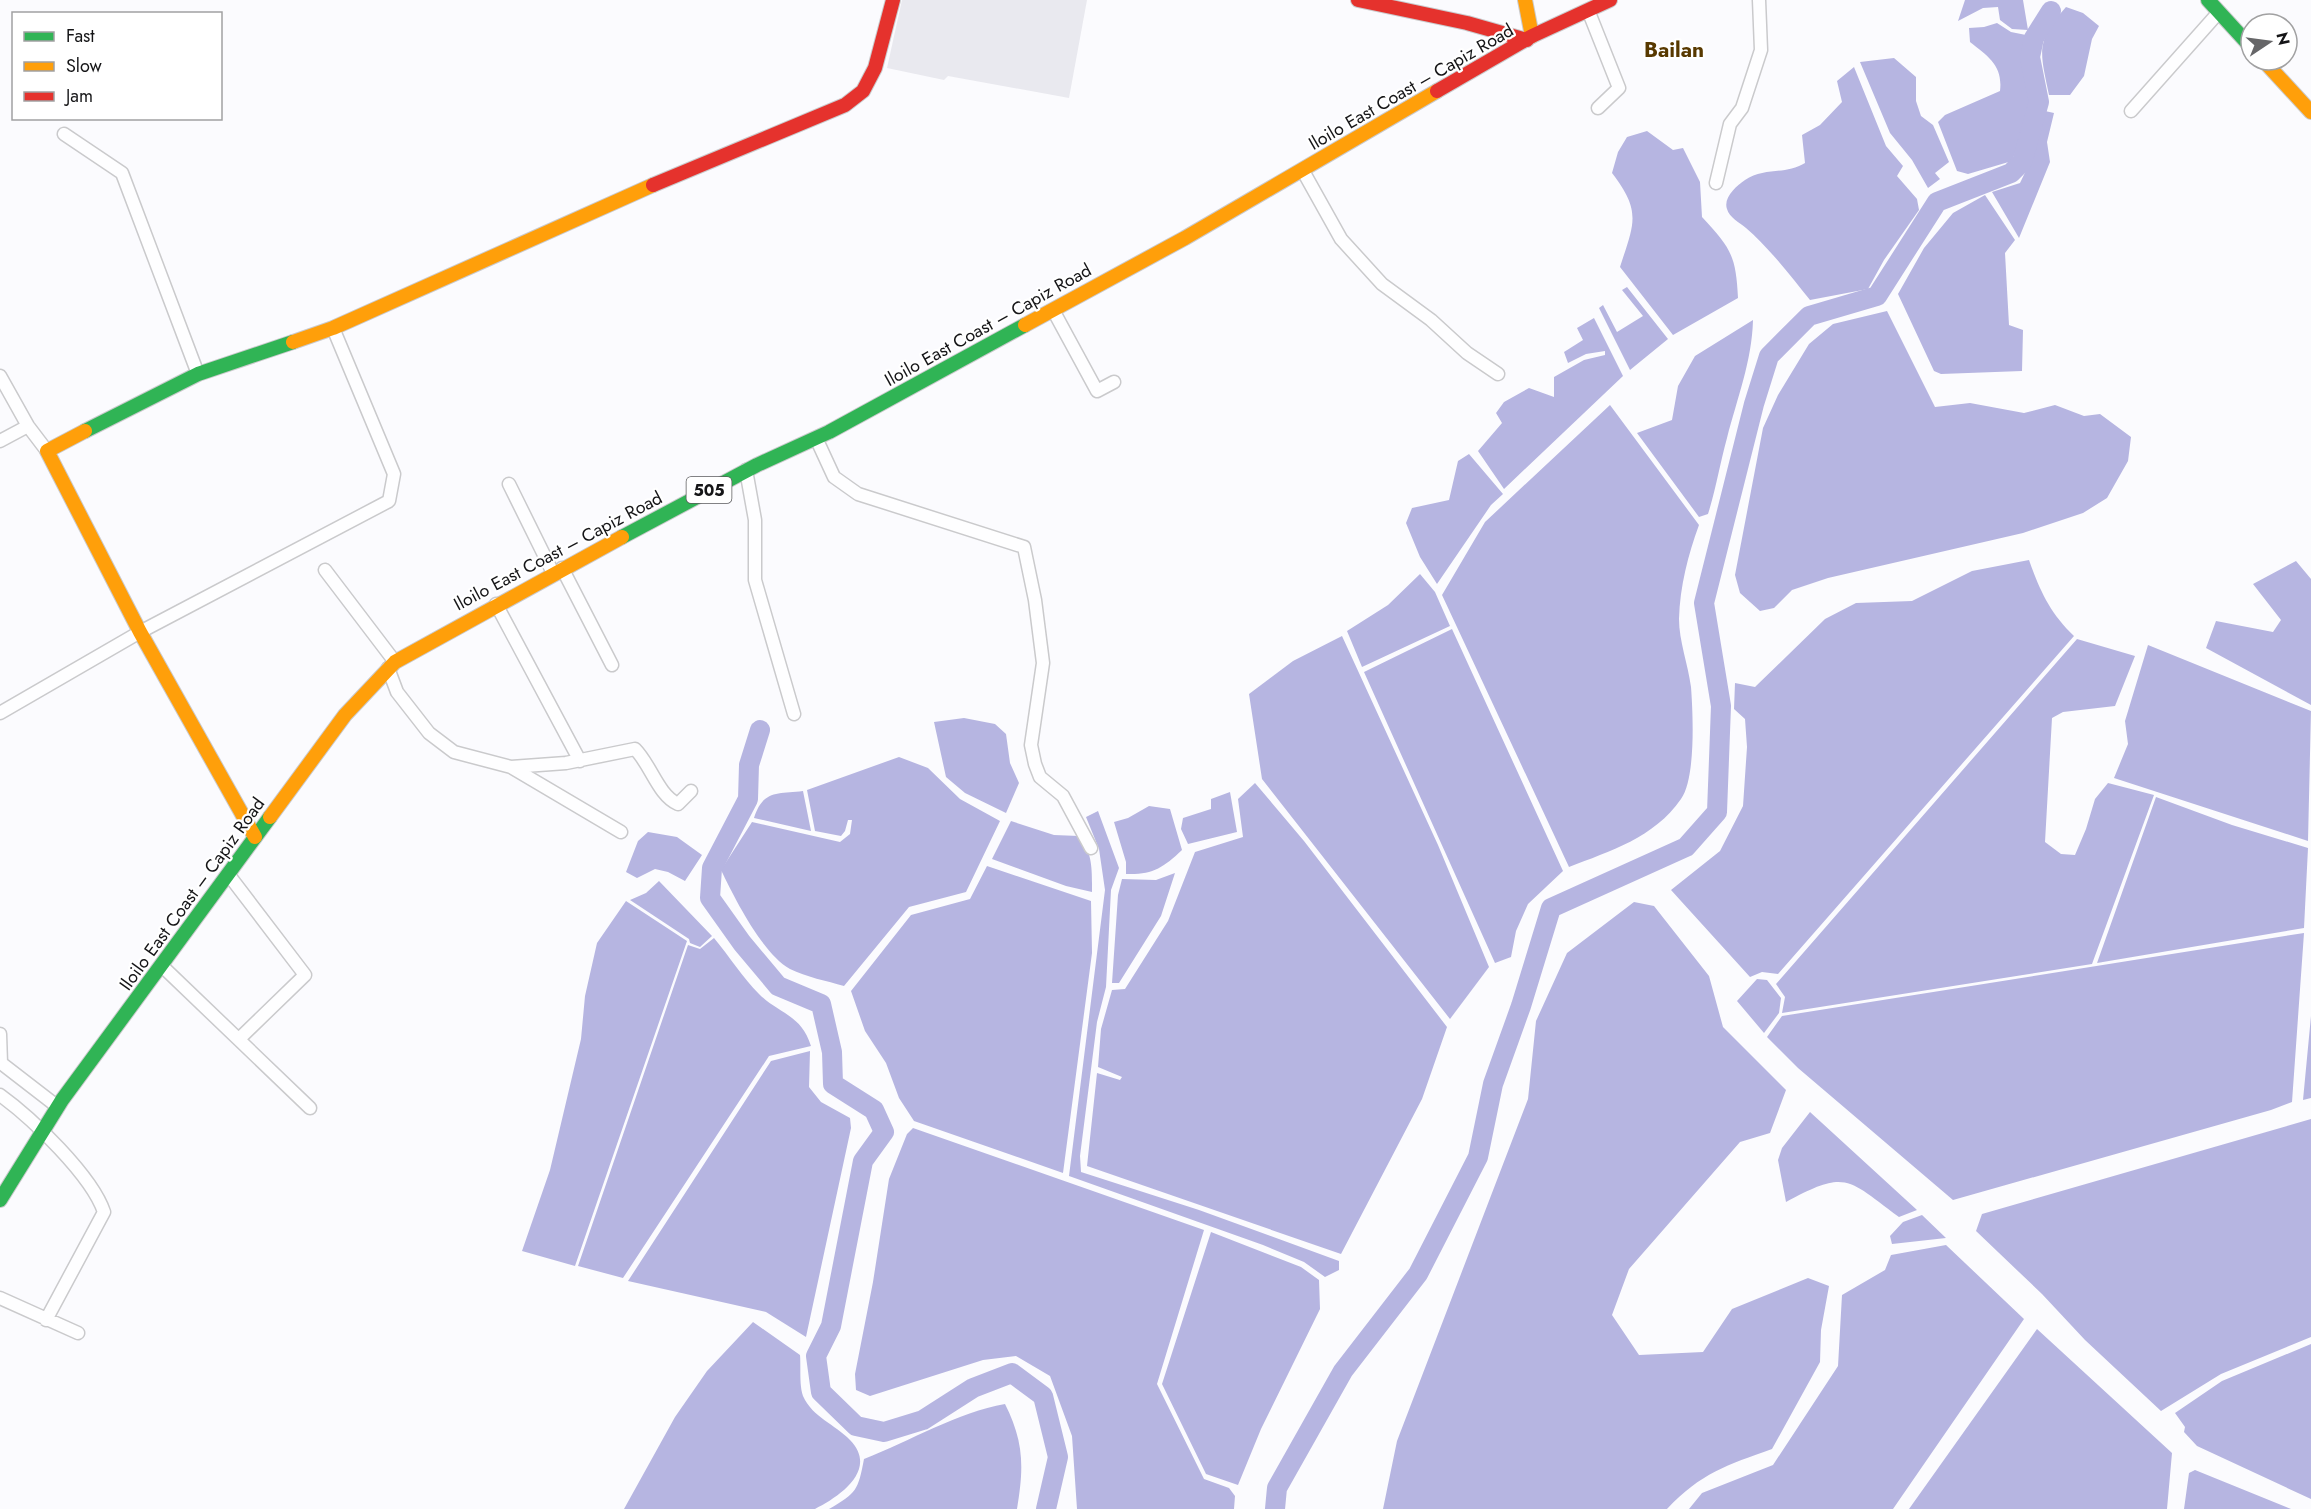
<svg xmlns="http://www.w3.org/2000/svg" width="2311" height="1509" viewBox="0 0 2311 1509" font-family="Jost,sans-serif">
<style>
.built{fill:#e9e9ef}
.water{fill:#b6b5e1}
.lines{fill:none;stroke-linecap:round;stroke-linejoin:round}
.river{stroke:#b6b5e1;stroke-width:20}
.street-casing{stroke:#cacacc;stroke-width:15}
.fast-casing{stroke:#cacacc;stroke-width:16}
.slow-casing{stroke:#cacacc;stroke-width:16}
.jam-casing{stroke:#cacacc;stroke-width:16}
.street{stroke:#fefeff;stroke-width:12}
.fast{stroke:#30b455;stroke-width:14}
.slow{stroke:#ff9f0a;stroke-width:14}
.jam{stroke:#e5322d;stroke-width:14}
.labels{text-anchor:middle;stroke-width:4.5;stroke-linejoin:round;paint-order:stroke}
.shield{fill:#fff;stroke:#5b5b5d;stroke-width:1.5}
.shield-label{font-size:16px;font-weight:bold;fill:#151517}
.street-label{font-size:18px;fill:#151517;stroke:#fff}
.quarter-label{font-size:21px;font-weight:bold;fill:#583900;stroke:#fff}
</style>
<rect width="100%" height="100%" fill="#fbfbfe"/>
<!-- built -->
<path class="built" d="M902 0H1087L1069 98 948 76 944 80 887 68Z"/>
<!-- water -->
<path class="water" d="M1965 0H2023L2028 30 2012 29 2000 20 1998 7 1983 8 1958 21Z
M2066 7 2083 13 2099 26 2092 39 2084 76 2070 95H2049C2040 51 2035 42 2066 7Z
M1997 23 2011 32 2026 35 2024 64 2033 104 2012 161 1968 174 1957 171 1938 122 1945 115 2000 91C2003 66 1989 57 1970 42L1969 28 1984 27Z
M1894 58 1916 77V101L1921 116 1933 125 1949 162 1935 173 1940 179 1928 188 1912 160 1890 133 1860 62Z
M1854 67 1886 146 1903 166 1897 176 1917 199 1919 210 1884 260 1868 289 1810 300C1790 275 1770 249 1746 228 1740 223 1729 217 1727 209 1723 198 1736 186 1745 180 1764 167 1786 175 1805 163L1802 135 1820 125 1842 102 1837 81Z
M2045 111 2054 113 2047 142 2050 162 2019 238 1992 192 2020 183 2032 158Z
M1647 131 1673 150 1683 148 1700 182 1702 217C1731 248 1736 256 1738 298L1673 335 1620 267C1634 223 1642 212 1612 173L1618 152 1627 137Z
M1985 195 2015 240 2005 253 2009 325 2023 330 2022 371 1941 374 1934 371 1898 294 1924 248 1953 213Z
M1627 287 1668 339 1630 370 1599 308 1603 305 1617 332 1643 316 1622 290Z
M1887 311 1935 407 1970 403 2024 413 2055 405 2084 416 2100 414 2131 437 2128 461 2107 498 2083 513 2023 533 1828 578 1792 590 1774 608 1760 611 1740 593 1735 575 1763 428 1778 395 1809 344 1833 324Z
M1594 318 1623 376 1504 489 1478 451 1502 423 1496 413 1504 402 1529 388 1554 397V377L1584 360 1605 355V351L1586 354 1568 363 1564 352 1583 340 1577 328Z
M1753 320C1752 361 1737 399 1727 438 1720 463 1716 489 1708 514L1699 517 1637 433 1672 420 1678 386 1695 356Z
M1610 405 1699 525C1688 555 1680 586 1679 619 1679 641 1688 664 1691 687 1693 713 1696 778 1681 799 1654 838 1610 851 1569 867L1442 595 1485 522Z
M1469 454 1503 494 1491 505 1437 584 1420 557 1406 523 1412 508 1449 500 1458 461Z
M2029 560C2040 591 2050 613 2074 636L1778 974 1762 972 1750 977 1671 890 1720 851 1743 806 1747 747 1745 719 1734 709 1735 683 1755 687 1825 619 1856 603 1912 601 1972 571Z
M2296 561 2311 579V705L2206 648 2216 621 2273 632 2281 620 2253 584Z
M1420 574 1435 592 1450 626 1362 667 1347 631 1388 605Z
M1452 629 1563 871 1528 904 1516 931 1511 957 1495 963 1364 672Z
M1342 636 1438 845 1489 967 1450 1019 1262 779 1249 694 1293 661Z
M2077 639 2135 656 2115 706 2063 712 2052 718 2045 842 2061 854 2075 855 2086 829 2095 799 2108 783 2154 795 2092 964 1782 1013 1785 997 1776 984Z
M2148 645 2311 711 2308 841 2114 778 2128 744 2125 721Z
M964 718 995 724 1006 734 1010 763 1019 783 1006 813 965 793 946 777 934 722Z
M899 757 928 768 960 799 1000 821 966 892 909 907 844 986C827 981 806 977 790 969 762 953 735 899 721 870L752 822 840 842 850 834 852 820H848L845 831 841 836 815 831 807 790Z
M1255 783 1304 841 1447 1027 1422 1099 1341 1254 1087 1166 1097 1073 1120 1080 1122 1077 1098 1067 1101 1029 1112 990 1125 989 1168 921 1195 852 1243 837 1238 799Z
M803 791 811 831 754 818C763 790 777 794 803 791Z
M1230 792 1237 832 1188 844 1181 829 1183 818 1211 809V799Z
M2156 797 2232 825 2308 848 2304 928 2097 963Z
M1149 806 1170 809 1182 850C1163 868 1152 875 1126 874V862L1114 822 1128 818Z
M1098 811 1119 868 1111 890 1106 987 1097 1022 1080 1156 1081 1172 1199 1210 1339 1261V1270L1325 1277 1304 1262 1263 1245 1069 1176 1105 890 1099 849 1086 817Z
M1011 821 1054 835 1079 836C1093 853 1092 870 1092 892L1066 886 992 859Z
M648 832 677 837 702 855 685 881 668 872 655 869 637 878 626 872 638 841Z
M987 866 1091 901 1092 953 1063 1173 914 1121 899 1098 886 1063 865 1031 851 991 911 915 970 899Z
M1175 873 1161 916 1119 983H1112L1118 895 1122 879 1156 880Z
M659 881 712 936 700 947 690 943 689 939 630 900 646 893Z
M626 901 687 941 575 1266 522 1251 550 1170 581 1039 585 996 597 943Z
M1634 902 1654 906 1709 976 1723 1027 1786 1090 1770 1133 1740 1142 1629 1269 1612 1315 1639 1355 1703 1352 1732 1309 1808 1278 1829 1286 1821 1330 1820 1362 1772 1449C1727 1465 1701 1473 1667 1509H1383L1397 1441 1528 1099 1536 1021 1567 953Z
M2304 933 2292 1102 2271 1110 1953 1200 1798 1068 1767 1037 1782 1016Z
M714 938C729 956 743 978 759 994 780 1015 801 1014 811 1046L769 1056 623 1278 578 1266 688 945 700 949Z
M1757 979 1767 980 1781 998 1779 1013 1764 1033 1737 1001Z
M2311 1016V1098L2303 1100Z
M810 1051 809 1087 821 1102 850 1118 851 1128 806 1337 766 1312 628 1281 771 1061Z
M1810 1112 1917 1210 1899 1217C1847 1179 1847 1169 1786 1202L1778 1160 1782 1148Z
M2311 1119V1337L2221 1374 2161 1411 2085 1340 2042 1294 1976 1231 1982 1214Z
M913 1128 1204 1230 1157 1384 1204 1479 1229 1488 1235 1496 1234 1509H1077L1072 1436 1050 1376 1016 1356 983 1360 870 1396 856 1390 855 1374 873 1282 889 1179 907 1134Z
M1922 1215 1946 1238 1892 1244 1890 1236 1903 1222Z
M1211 1232 1301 1267 1319 1280 1320 1309 1261 1429 1238 1485 1206 1474 1162 1384Z
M1946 1245 2024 1319 1893 1509H1689L1702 1493 1773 1465 1838 1366 1842 1295 1885 1270 1891 1255Z
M753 1322 800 1355C801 1367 799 1385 803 1396 813 1418 835 1424 850 1440 879 1470 839 1497 815 1509H624L675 1417 707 1371Z
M2037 1329 2172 1453 2167 1509H1909Z
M2311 1344V1499L2197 1446 2184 1432 2185 1427 2175 1413 2222 1381Z
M1005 1404C1024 1442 1024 1467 1017 1509H829C857 1493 858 1490 864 1459 910 1441 958 1412 1005 1404Z
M2195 1470 2291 1509H2184L2189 1473Z"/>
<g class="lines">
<!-- river -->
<path class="river" d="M760 730 749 765 748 799 712 868 710 898 742 943 778 986 821 1004 832 1052 833 1084 874 1110 884 1132 863 1161 831 1326 816 1356 821 1392 856 1426 884 1432 923 1420 973 1388 1012 1373 1043 1396 1058 1457 1046 1509
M1275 1509 1277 1488 1343 1371 1418 1274 1478 1157 1493 1084 1521 1006 1551 908 1686 847 1717 812 1721 706 1704 603 1754 404 1769 356 1809 316 1877 296 1937 202 2011 173 2022 162 2039 102 2030 57 2034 38 2051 11"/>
<defs>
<path id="street" d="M1588 10 1619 88 1598 108
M2131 111 2219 12
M64 134 122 173 198 374
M1303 171 1341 239 1382 284 1431 320 1467 353 1498 374
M1716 183 1730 124 1742 108 1761 50 1759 0
M1053 310 1097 391 1114 382
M0 376 28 426 47 451
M816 438 834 477 858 494 1024 547 1035 600 1043 663 1031 745 1035 764 1040 777 1063 796 1091 848
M0 441 28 426
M746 470 755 520V580L794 714
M509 484 553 573
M562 568 612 665
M325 570 395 662
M496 604 580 761
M388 668 397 692 429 733 454 752 511 767 621 832
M0 713 140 632 389 501 394 474 333 328
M511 767 566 763 635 749C651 765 658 795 678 804L691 791
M228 874 305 975 240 1038
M162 966 310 1108
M0 1034 1 1063 58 1107
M0 1095C32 1118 92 1176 104 1212L46 1320
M0 1298 78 1333"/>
<path id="fast" d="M2208 0 2251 47
M85 431 198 374 293 342
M622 537 757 465 829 432 1025 325
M0 1200 62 1100 270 817"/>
<path id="slow" d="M1525 0 1532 36
M2263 60 2311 112
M1025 325 1185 238 1437 91
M293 342 333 328 653 185
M85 431 47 451 140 632 255 837
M270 817 345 715 395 662 622 537"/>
<path id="jam" d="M1358 0 1467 23 1527 40
M1437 91 1532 36 1610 0
M653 185 845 105 863 91 875 68 893 0"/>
</defs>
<!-- street casing -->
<use href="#street" class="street-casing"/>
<!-- fast casing -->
<use href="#fast" class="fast-casing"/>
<!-- slow casing -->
<use href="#slow" class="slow-casing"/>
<!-- jam casing -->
<use href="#jam" class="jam-casing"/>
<!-- street -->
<use href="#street" class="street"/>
<!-- fast -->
<use href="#fast" class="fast"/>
<!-- slow -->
<use href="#slow" class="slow"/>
<!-- jam -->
<use href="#jam" class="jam"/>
</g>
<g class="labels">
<!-- shield labels -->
<rect class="shield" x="686.5" y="477" width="45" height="26" rx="4.5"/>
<g class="shield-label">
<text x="709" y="496">505</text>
</g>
<!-- street labels -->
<g class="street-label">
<text transform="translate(1411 87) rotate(-30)" y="6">Iloilo East Coast – Capiz Road</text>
<text transform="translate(988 325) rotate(-29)" y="6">Iloilo East Coast – Capiz Road</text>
<text transform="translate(558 551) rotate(-28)" y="6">Iloilo East Coast – Capiz Road</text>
<text transform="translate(192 894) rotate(-54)" y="6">Iloilo East Coast – Capiz Road</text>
</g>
<!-- quarter labels -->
<g class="quarter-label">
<text x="1674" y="57">Bailan</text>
</g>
</g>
<!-- legend -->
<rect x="12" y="12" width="210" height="108" fill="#ffffff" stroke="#a1a1a2" stroke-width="1.5"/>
<rect x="24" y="32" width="30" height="9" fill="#30b455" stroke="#a1a1a2" stroke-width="1.5"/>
<text x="66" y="42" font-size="18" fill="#151517">Fast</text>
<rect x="24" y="62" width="30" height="9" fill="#ff9f0a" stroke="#a1a1a2" stroke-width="1.5"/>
<text x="66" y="72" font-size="18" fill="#151517">Slow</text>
<rect x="24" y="92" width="30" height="9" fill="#e5322d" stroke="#a1a1a2" stroke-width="1.5"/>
<text x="66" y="102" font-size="18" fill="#151517">Jam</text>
<!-- north arrow -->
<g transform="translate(2269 42) rotate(77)"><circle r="28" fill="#ffffff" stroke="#a1a1a2" stroke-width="1.5"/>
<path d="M0-4.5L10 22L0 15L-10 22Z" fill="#666668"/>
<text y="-9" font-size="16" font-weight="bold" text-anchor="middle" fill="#151517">N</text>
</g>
</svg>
